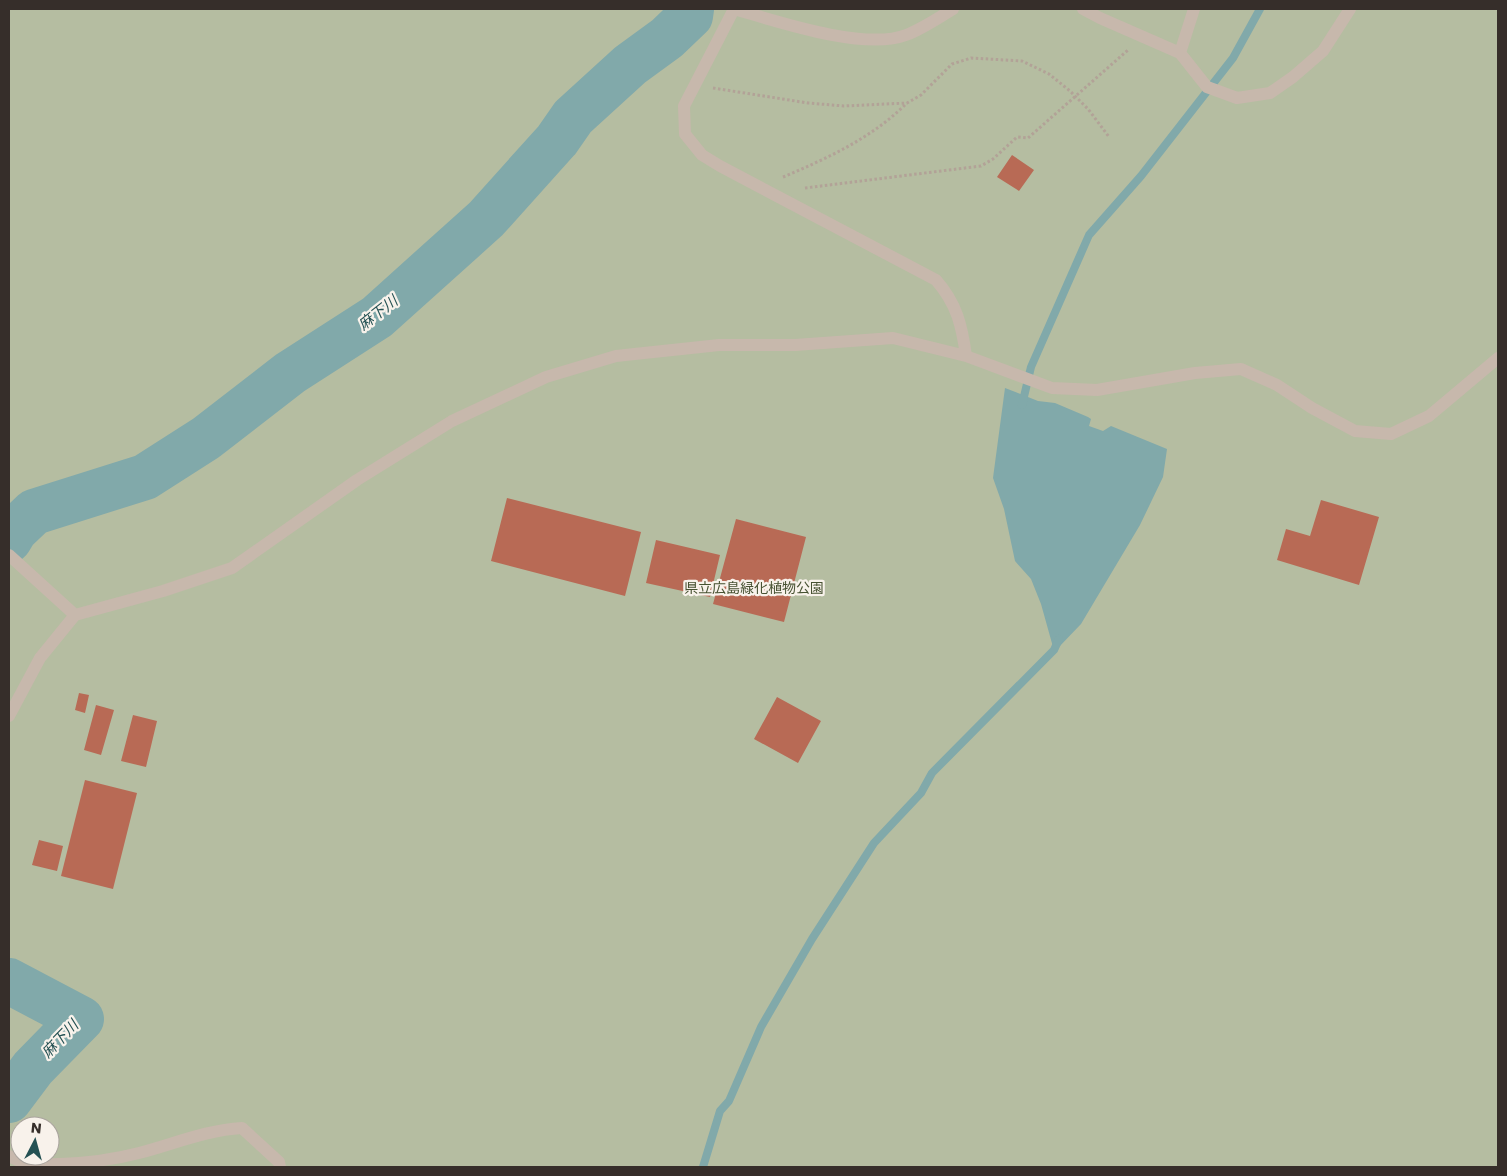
<svg xmlns="http://www.w3.org/2000/svg" width="1507" height="1176" viewBox="0 0 1507 1176" font-family="Poppins,'Noto Sans JP',sans-serif">
<style>
.green{fill:#b5bda1;fill-rule:evenodd}
.water{fill:#81a9aa}
.lines{fill:none;stroke-linecap:round;stroke-linejoin:round}
.stream{stroke:#81a9aa;stroke-width:8}
.river{stroke:#81a9aa;stroke-width:46}
.building{fill:#b86a55}
.path{stroke:#b2a297;stroke-width:3;stroke-dasharray:2.5 2.5;stroke-linecap:butt}
.minor{stroke:#c7b8ac;stroke-width:12}
.labels{text-anchor:middle;stroke-width:4.5;stroke-linejoin:round;paint-order:stroke}
.park-label{font-size:14px;fill:#465131;stroke:#f8f2eb}
.water-label{font-size:15px;font-style:italic;fill:#245153;stroke:#f8f2eb}
</style>
<rect width="100%" height="100%" fill="#f0e8df"/>
<!-- green -->
<path class="green" d="M9 9H1498V1167H9ZM20 1126H50V1156H20Z"/>
<!-- water -->
<path class="water" d="M1005 388 1038 401 1055 403 1088 417 1091 419 1089 426 1103 431 1111 426 1167 449 1163 477 1140 525 1081 624 1058 648 1053 647 1041 604 1031 579 1015 561 1004 509 993 478Z"/>
<g class="lines">
<!-- stream -->
<path class="stream" d="M1022 405 1031 367 1089 235 1141 176 1233 58 1260 9
M703 1167 720 1111 729 1101 761 1027 812 939 874 843 921 793 932 773 1054 650 1059 639"/>
<!-- river -->
<path class="river" d="M9 540 15 530 34 512 145 477 206 438 290 373 377 317 486 219 557 140 573 117 630 65 667 38 690 16 691 9
M9 981 81 1019 33 1068 9 1100"/>
</g>
<!-- building -->
<path class="building" d="M1012 155 1034 170 1019 191 997 177Z
M507 498 641 532 625 596 491 561Z
M1321 500 1379 517 1359 585 1277 560 1286 529 1310 536Z
M736 519 806 537 784 622 713 604Z
M656 540 720 555 710 597 646 583Z
M79 693 89 695 85 713 75 710Z
M777 697 821 721 798 763 754 739Z
M96 705 114 710 101 755 84 750Z
M133 715 157 721 146 767 121 761Z
M85 780 137 793 113 889 61 876Z
M39 840 63 846 57 871 32 865Z"/>
<g class="lines">
<!-- path -->
<path class="path" d="M713 88 808 103 844 106 907 103 921 95 952 64 971 58 1022 61 1049 74 1070 91 1088 109 1109 137
M783 177C828 158 872 138 907 103
M805 188 981 166 993 159 1017 137 1028 138 1128 50"/>
<!-- minor -->
<path class="minor" d="M734 9 684 106 685 134 702 155 720 166 936 280C957 304 962 326 966 356
M734 9C776 21 864 51 906 35 922 29 938 18 953 9
M1083 9 1100 18 1180 53 1207 87 1237 98 1270 93 1293 77 1323 51 1350 9
M1180 53 1194 9
M9 555 75 615
M9 716 40 658 75 615 163 591 232 568 357 480 452 421 546 377 616 356 719 345H795L893 338 966 356 1052 388 1097 390 1195 373 1241 369 1277 385 1312 408 1355 431 1391 434 1429 416 1498 358
M9 1156C25 1166 41 1165 60 1164 87 1163 112 1160 139 1153 174 1144 206 1130 242 1128L279 1162 280 1167"/>
</g>
<g class="labels">
<!-- park labels -->
<g class="park-label">
<text x="754" y="593">県立広島緑化植物公園</text>
</g>
<!-- water labels -->
<g class="water-label">
<text transform="translate(378 313) rotate(-38)" y="5">麻下川</text>
<text transform="translate(60 1039) rotate(-46)" y="5">麻下川</text>
</g>
</g>
<!-- border -->
<rect width="1507" height="1176" fill="none" stroke="#362e2a" stroke-width="20"/>
<!-- north arrow -->
<g transform="translate(35 1141) rotate(6)"><circle r="24" fill="#f8f2eb" stroke="#aaa49e"/>
<path d="M0-4L9 19L0 12L-9 19Z" fill="#245153"/>
<text y="-8" font-size="14" font-weight="bold" text-anchor="middle" fill="#362e2a">N</text>
</g>
</svg>
